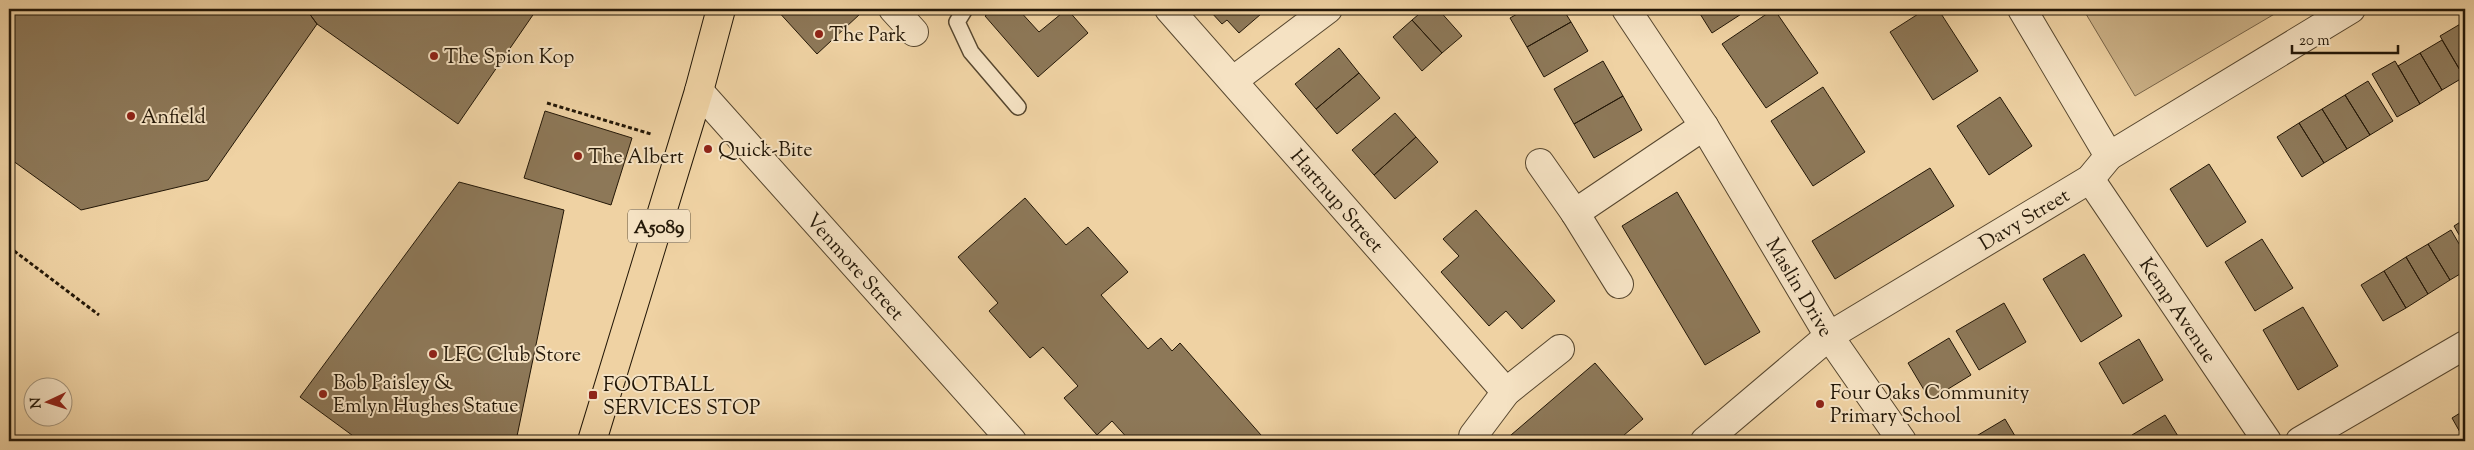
<svg xmlns="http://www.w3.org/2000/svg" width="2474" height="450" viewBox="0 0 2474 450" font-family="'Sorts Mill Goudy',serif">
<style>
.green{fill:#ccb288;stroke:#786448}
.building{fill:#8d7858;stroke:#231707}
.lines{fill:none;stroke-linecap:round;stroke-linejoin:round}
.lane-casing{stroke:#56462e;stroke-width:18}
.street-casing{stroke:#56462e;stroke-width:30}
.highway-casing{stroke:#231707;stroke-width:30}
.path{stroke:#231707;stroke-width:3;stroke-dasharray:4 2.5;stroke-linecap:butt}
.lane{stroke:#f5e2c3;stroke-width:15}
.street{stroke:#f5e2c3;stroke-width:28}
.highway{stroke:#efd2a3;stroke-width:28}
.poi-dot{fill:#8f2418;stroke:#f5e2c3;stroke-width:2}
.labels{text-anchor:middle;stroke-width:4;stroke-linejoin:round;paint-order:stroke}
.shield{fill:#f5e2c3;stroke:#62543f;stroke-width:1}
.shield-label{font-size:19px;font-weight:bold;fill:#231707}
.poi-label{font-size:20px;fill:#231707;stroke:#f5e2c3;text-anchor:start}
.street-label{font-size:20px;fill:#231707;stroke:#f5e2c3}
</style>
<rect width="100%" height="100%" fill="#efd2a3"/>
<filter id="stains"><feTurbulence type="fractalNoise" baseFrequency=".004" numOctaves="4"/><feColorMatrix values="0 0 0 0 .2 0 0 0 0 .09 0 0 0 0 .02 0 0 0 .5 -.17"/></filter>
<radialGradient id="worn" r=".72"><stop offset=".6" stop-color="#630" stop-opacity="0"/><stop offset="1" stop-color="#630" stop-opacity=".3"/></radialGradient>
<!-- green -->
<path class="green" d="M2083 9H2283L2135 96Z"/>
<!-- building -->
<path class="building" d="M9 9H306L317 24 208 180 81 210 9 158Z
M306 9H537L458 124 317 24Z
M776 9H855L860 14 817 54Z
M994 9H1018L1039 32 1067 9 1088 33 1038 77 985 16Z
M1213 9H1256L1261 14 1239 33 1227 20 1222 24 1210 11Z
M1425 9H1438L1462 36 1442 53 1412 20Z
M1526 9H1563L1571 22 1527 47 1510 18Z
M1697 9H1749L1712 33Z
M1774 9 1818 73 1766 108 1722 44Z
M1926 9H1938L1978 71 1933 100 1890 32Z
M1412 20 1442 53 1422 71 1393 37Z
M1571 22 1588 51 1544 77 1527 47Z
M2462 23 2465 28 2464 77 2440 36Z
M2442 40 2464 77 2442 90 2420 53Z
M1339 48 1359 73 1316 109 1295 84Z
M2420 53 2442 90 2420 104 2398 66Z
M1603 61 1623 96 1574 124 1554 89Z
M2395 61 2420 104 2397 117 2372 74Z
M1359 73 1380 98 1337 134 1316 109Z
M2368 81 2393 121 2370 135 2345 95Z
M1823 87 1865 152 1813 186 1771 121Z
M2345 95 2370 135 2347 149 2322 109Z
M1623 96 1642 130 1594 158 1574 124Z
M2000 97 2032 146 1989 175 1957 126Z
M2322 109 2347 149 2324 163 2299 123Z
M545 111 632 138 611 205 524 178Z
M1395 113 1416 137 1374 175 1352 150Z
M2299 123 2324 163 2302 177 2277 137Z
M1416 137 1438 162 1395 199 1374 175Z
M2209 164 2246 222 2207 247 2170 189Z
M1930 168 1954 206 1835 279 1812 241Z
M459 182 564 210 516 441H360L300 397Z
M1677 192 1760 332 1705 365 1622 226Z
M1025 198 1066 245 1088 227 1128 272 1101 295 1148 349 1161 338 1172 351 1180 343 1261 435 1255 441H1130L1112 421 1097 435 1064 398 1078 386 1043 347 1030 358 989 311 998 303 958 257Z
M1476 210 1555 301 1522 329 1506 311 1489 326 1441 272 1459 256 1443 239Z
M2465 219V245L2454 226Z
M2451 230 2465 254V271L2450 280 2428 244Z
M2262 239 2293 288 2255 311 2225 262Z
M2428 244 2450 280 2428 294 2406 257Z
M2084 254 2122 316 2081 342 2043 279Z
M2406 257 2428 294 2406 308 2384 271Z
M2384 271 2406 308 2383 321 2361 285Z
M2004 303 2026 342 1979 370 1956 331Z
M2303 307 2338 366 2298 390 2263 330Z
M1949 338 1971 375 1930 400 1908 363Z
M2139 339 2163 380 2123 404 2099 363Z
M1595 363 1643 419 1617 441H1504Z
M2465 410V441L2452 418Z
M2165 415 2181 441H2136L2132 435Z
M2005 419 2018 441H1968Z"/>
<g class="lines">
<defs>
<path id="lane" d="M965 9 957 22 971 52 1018 107"/>
<g id="street">
<path d="M893 9 914 32"/>
<path id="s1" d="M1169 9 1506 392"/>
<path id="s2" d="M1626 9 1704 126 1829 336 1902 441"/>
<path d="M2022 9 2109 156"/>
<path d="M1234 80 1328 9"/>
<path id="s3" d="M699 91 1012 441"/>
<path d="M1540 163 1575 213 1619 284"/>
<path id="s4" d="M2090 179 2267 441"/>
<path d="M1575 213 1704 126"/>
<path d="M1473 436 1506 392 1560 349"/>
<path id="s5" d="M1705 441 1829 336 2090 179 2109 156 2351 9"/>
<path d="M2300 441 2465 345"/>
</g>
<path id="highway" d="M592 441 699 91 721 9"/>
</defs>
<!-- lane casing -->
<use href="#lane" class="lane-casing"/>
<!-- street casing -->
<use href="#street" class="street-casing"/>
<!-- highway casing -->
<use href="#highway" class="highway-casing"/>
<!-- path -->
<path class="path" d="M547 103 651 134
M9 247 99 315"/>
<!-- lane -->
<use href="#lane" class="lane"/>
<!-- street -->
<use href="#street" class="street"/>
<!-- highway -->
<use href="#highway" class="highway"/>
</g>
<!-- markers -->
<g class="poi-dot">
<circle cx="819" cy="34" r="5"/>
<circle cx="434" cy="56" r="5"/>
<circle cx="131" cy="116" r="5"/>
<circle cx="708" cy="149" r="5"/>
<circle cx="578" cy="156" r="5"/>
<circle cx="433" cy="354" r="5"/>
<circle cx="323" cy="394" r="5"/>
<rect x="588" y="390" width="10" height="10" rx="2.5"/>
<circle cx="1820" cy="404" r="5"/>
</g>
<g class="labels">
<!-- shield labels -->
<rect class="shield" x="628" y="209.5" width="62" height="33" rx="4"/>
<g class="shield-label">
<text x="659" y="233">A5089</text>
</g>
<!-- poi labels -->
<g class="poi-label">
<text x="829" y="41">The Park</text>
<text x="444" y="63">The Spion Kop</text>
<text x="141" y="123">Anfield</text>
<text x="718" y="156">Quick-Bite</text>
<text x="588" y="163">The Albert</text>
<text x="443" y="361">LFC Club Store</text>
<text x="333" y="389">Bob Paisley &amp;<tspan x="333" dy="23">Emlyn Hughes Statue</tspan></text>
<text x="603" y="391">FOOTBALL<tspan x="603" dy="23">SERVICES STOP</tspan></text>
<text x="1830" y="399">Four Oaks Community<tspan x="1830" dy="23">Primary School</tspan></text>
</g>
<!-- street labels -->
<g class="street-label">
<text dy="7" stroke="none"><textPath href="#s1" startOffset="255">Hartnup Street</textPath></text>
<text dy="7" stroke="none"><textPath href="#s5" startOffset="390">Davy Street</textPath></text>
<text dy="7" stroke="none"><textPath href="#s3" startOffset="235">Venmore Street</textPath></text>
<text dy="7" stroke="none"><textPath href="#s2" startOffset="328">Maslin Drive</textPath></text>
<text dy="7" stroke="none"><textPath href="#s4" startOffset="158">Kemp Avenue</textPath></text>
</g>
</g>
<!-- margin -->
<rect width="2474" height="450" fill="none" stroke="#efd2a3" stroke-width="30"/>
<rect x="10" y="10" width="2454" height="430" fill="none" stroke="#231707" stroke-width="2.5"/>
<rect x="15" y="15" width="2444" height="420" fill="none" stroke="#231707"/>
<!-- north arrow -->
<g transform="translate(48 402) rotate(266)"><circle r="24" fill="#f5e2c3" stroke="#a19178"/>
<path d="M0-4L9 19L0 12L-9 19Z" fill="#8f2418"/>
<text y="-8" font-size="14" font-weight="bold" text-anchor="middle" fill="#231707">N</text>
</g>
<!-- scale -->
<path d="M2292 45v8h106v-8" fill="none" stroke="#231707" stroke-width="2.5"/>
<text x="2299" y="45" font-size="15" fill="#231707" stroke="#f5e2c3" stroke-width="4" paint-order="stroke">20 m</text>
<rect width="100%" height="100%" filter="url(#stains)"/>
<rect width="100%" height="100%" fill="url(#worn)"/>
</svg>
